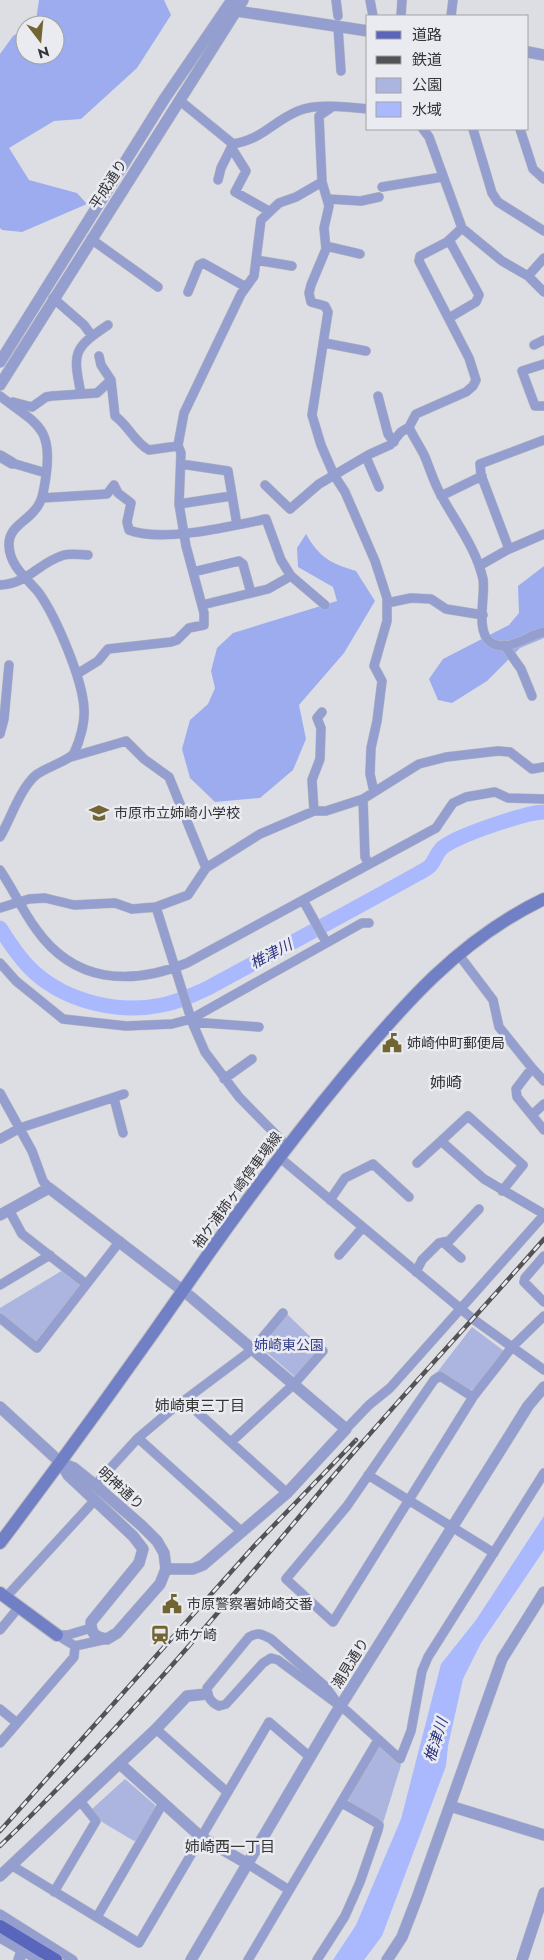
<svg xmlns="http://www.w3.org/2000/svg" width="544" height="1960" viewBox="0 0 544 1960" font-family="Jost,'Noto Sans JP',sans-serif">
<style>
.green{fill:#abb5df}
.forest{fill:#9dacef}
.water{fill:#aab9fd}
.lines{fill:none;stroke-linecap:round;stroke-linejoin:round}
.river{stroke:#aab9fd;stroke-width:15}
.minor-casing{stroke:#bbbcc0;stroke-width:10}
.tertiary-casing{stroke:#bbbcc0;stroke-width:12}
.secondary-casing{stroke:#bbbcc0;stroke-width:14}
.primary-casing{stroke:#bbbcc0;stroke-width:14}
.minor{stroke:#949fcf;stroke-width:9}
.tertiary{stroke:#949fcf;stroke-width:11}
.secondary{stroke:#717fc5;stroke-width:12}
.primary{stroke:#5966bc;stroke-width:12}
.rail-casing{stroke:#535355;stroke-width:4.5}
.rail{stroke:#eaebf1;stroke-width:2.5;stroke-dasharray:8;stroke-linecap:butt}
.labels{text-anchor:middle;stroke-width:5;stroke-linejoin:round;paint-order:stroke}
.street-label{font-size:14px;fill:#343436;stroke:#eaebf1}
.poi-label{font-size:14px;fill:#343436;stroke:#eaebf1;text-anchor:start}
.park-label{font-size:14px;fill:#363e8c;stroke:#eaebf1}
.water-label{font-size:15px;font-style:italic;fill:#2e3582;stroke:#eaebf1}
.neighbourhood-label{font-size:15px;fill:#343436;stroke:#eaebf1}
.quarter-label{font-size:16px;fill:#343436;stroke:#eaebf1}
</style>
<rect width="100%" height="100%" fill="#dddee3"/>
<!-- green -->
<path class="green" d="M63 1270 80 1283V1286L37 1342H34L0 1313V1308Z
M287 1314 321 1347 298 1375 294 1376 263 1349 262 1344Z
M472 1327 504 1351 474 1389 470 1390 438 1371Z
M377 1747H381L401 1765 383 1823 349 1802 348 1799Z
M125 1779 155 1805 156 1810 138 1840 134 1841 102 1822 92 1809Z"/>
<!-- forest -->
<path class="forest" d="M39 0H164L171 15 137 68 81 119 54 121 9 148 29 180 77 193 87 204 22 232 2 230 0 228V54L13 36 25 28V55H55V25H29L36 20Z
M306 534C320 558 330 563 356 571L375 601 344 653 299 705 306 739 293 770 260 798 215 802 190 778 182 749 190 720 208 704 215 688 211 671 217 648 233 633 337 601 333 587 298 567 297 548Z
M544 566V638L520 648 487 681 452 703 438 700 429 679 443 659 509 625 519 613 518 586Z"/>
<!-- water -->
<path class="water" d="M539 807 544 808V819H537L508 825 505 815Z
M544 1516V1550L481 1643 463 1679 448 1746 446 1766 382 1936 364 1960H333L356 1925 401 1819 441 1664 476 1620Z"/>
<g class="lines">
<!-- river -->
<path class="river" d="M0 928C10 944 21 961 35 973 68 1002 119 1014 162 1005 178 1002 193 995 208 988 278 950 349 912 419 873 438 863 430 862 441 849 451 837 528 812 544 812"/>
<defs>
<path id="minor" d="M336 0 338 16
M370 0 373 16
M401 16 402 0
M451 16 453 0
M338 27 341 71
M179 100 233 144C263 139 272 122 298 111 315 103 349 107 368 109
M332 107 319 116 322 182 329 206 324 228 326 249 311 285 309 293 311 302 325 306 328 312 312 415 321 445 334 475 345 492 375 561 387 598V621L374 666 382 681 377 721 371 748 370 774 374 792
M423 129 429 137 462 228 502 261 528 276 544 292
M473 129 492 193 498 202 544 231
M520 129 533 169 544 179
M231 147 246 171 235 192 269 211
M218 180 221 168 233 144
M382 187 442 177
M328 199 361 201 379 197
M462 228 447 242 420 256 419 261 469 358 476 380 473 386 466 392 416 414 409 427C413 437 420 446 425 457 430 469 434 483 441 495 456 523 476 548 483 579 486 594 475 630 490 642 507 654 528 635 544 632
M91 239 158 287
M449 240 479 295 476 302 449 318
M326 246 360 254
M256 260 292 266
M528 276 544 258
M188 292 199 265 203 263 246 287
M53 298 84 325 92 336
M325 343 366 351
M534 345 544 340
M99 356 101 365 111 380 115 416C128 425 135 443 149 450L178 446
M544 364 522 371 535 406H544
M81 394C73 353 72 349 108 325
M0 396C36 424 53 426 46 476 44 488 43 502 34 511 24 523 8 528 9 546 10 567 28 579 39 593 56 617 83 680 84 709 85 722 80 741 74 753 70 760 45 768 36 775 21 787 10 820 0 837
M378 396 388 434 394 442
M13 402 32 407 46 397 52 396 97 393 111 380
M366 457 379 487
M12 463 46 473
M181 464 228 471 237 525
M265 485 290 509 319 484 370 454 390 445 401 432 409 427
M441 496 482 476
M42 498 107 494 114 485 118 493 131 503 127 522 129 530C161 543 232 526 266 519L281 560 291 576 325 605
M179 504 231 496
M509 549 481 475 480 464 544 440
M479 566 507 550 544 534
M193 572 239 561 243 564 251 593
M0 585C28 584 39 562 64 555 71 553 80 555 88 555
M387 603 411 598 431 599 446 609 483 615
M202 605 268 589 291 576
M504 645 521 669 532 696
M77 674 98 661 108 649 171 642 177 640 189 628 204 625V613L186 546 179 504 181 453 178 445 184 413 241 294 254 276 261 220 279 203 296 197 322 182
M0 734 4 719 9 665
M71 757 126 741 144 759 169 777 206 868
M363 799 365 857 369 864
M314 811 312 780 320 759 321 728 317 718 322 712
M0 870C13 889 22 910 36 929 74 983 130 986 187 963L436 828 453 803 466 797 495 792 508 798 544 799
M303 900 326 942
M156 907 192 1022 205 1052 239 1097 287 1146
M0 908 29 899 45 898 74 905 115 903 132 909 156 907 188 895 206 868 260 834 314 811H326L363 799 419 764 446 757 498 751 510 752 532 769 544 767
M459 955 493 1000 499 1027 532 1068 516 1089 517 1097 544 1130
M0 963 16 981 63 1019 126 1026 172 1024 191 1019 362 923H369
M192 1022 259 1027
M532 1068 544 1081
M224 1079 252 1059
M0 1093 32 1151 43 1181 49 1188
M114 1098 123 1133
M532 1115 544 1104
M0 1139 20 1128 124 1094
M441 1141 468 1116 523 1165 502 1191
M279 1157 473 1319 544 1370
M417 1163 441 1141 484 1179 544 1214
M330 1200 345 1178 373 1164 409 1197
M9 1210 22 1234 86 1284
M443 1242 461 1258
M339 1255 363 1227
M544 1256 525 1278 524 1282 544 1302
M416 1272 422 1260 439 1243 449 1241 479 1209
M0 1285 50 1255
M0 1318 37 1348 120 1241
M473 1397 440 1376 434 1380 347 1506 286 1579 333 1622 473 1397 512 1347 544 1316
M184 1400 287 1493
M346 1429 369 1405 390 1388 544 1215
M138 1438 241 1531
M231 1442 294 1384 323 1351
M368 1475 494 1553
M95 1485 138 1438 170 1411 253 1349 283 1313
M6 1597 95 1500
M0 1630 19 1607
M57 1635 75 1646 107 1639
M57 1635H68L91 1628
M340 1707 326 1687 271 1639C262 1634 258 1632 249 1637L207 1688C207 1696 211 1703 219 1706L226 1704 263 1663 271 1658 278 1660 348 1712 400 1759 411 1731 422 1671 428 1657 544 1473
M0 1709 17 1723
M156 1729 227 1792
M0 1743 74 1657 75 1646
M248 1864 289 1890
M11 1865 139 1943 269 1722 310 1757
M54 1892 96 1821 80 1801
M0 1914 73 1960
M97 1917 163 1803
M0 1938 38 1960
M248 1960 378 1740
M317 1960 345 1916 360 1882 378 1830 379 1825 375 1822 342 1803"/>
<path id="tertiary" d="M230 10 368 31
M528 52 544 55
M0 362 165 98 232 0
M0 385 243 0
M0 456 12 463
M0 1215 49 1188 191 1297 346 1429 287 1493 203 1565 193 1569H166
M0 1407 61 1463
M61 1463 74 1468 95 1485 142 1526 157 1541 164 1553 166 1569 160 1584 117 1633 107 1639C95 1637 91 1634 91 1622L139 1563 143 1549 133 1536 68 1475Z
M120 1764 201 1837 248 1864
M450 1806 544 1835
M0 1876 156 1729 187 1696 207 1694
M19 1960 22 1951
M191 1960 333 1718 528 1406 544 1387
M387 1960 402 1937 417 1898 502 1659 544 1592
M522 1960 544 1893"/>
<path id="secondary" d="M0 1543C71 1449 140 1353 207 1256 251 1194 296 1134 344 1076 403 1005 460 939 544 899
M0 1593 57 1635"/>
<path id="primary" d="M0 1926 56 1960"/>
</defs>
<!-- minor casing -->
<use href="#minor" class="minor-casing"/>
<!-- tertiary casing -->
<use href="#tertiary" class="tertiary-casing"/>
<!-- secondary casing -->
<use href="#secondary" class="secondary-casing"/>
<!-- primary casing -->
<use href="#primary" class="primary-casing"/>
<!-- minor -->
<use href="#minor" class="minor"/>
<!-- tertiary -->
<use href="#tertiary" class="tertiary"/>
<!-- secondary -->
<use href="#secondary" class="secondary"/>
<!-- primary -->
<use href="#primary" class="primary"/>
<defs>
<path id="rail" d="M0 1831 255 1545 356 1440
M0 1846C116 1734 221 1611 324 1487 395 1403 471 1322 544 1239"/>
</defs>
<!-- rail casing -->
<use href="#rail" class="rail-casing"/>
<!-- rail -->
<use href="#rail" class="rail"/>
</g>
<!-- icons -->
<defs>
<symbol id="school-bare" viewBox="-9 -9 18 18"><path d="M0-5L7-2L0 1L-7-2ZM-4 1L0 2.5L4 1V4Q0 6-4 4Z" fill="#736532" stroke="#eaebf1" stroke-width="2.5" paint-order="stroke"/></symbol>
<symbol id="civic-bare" viewBox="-9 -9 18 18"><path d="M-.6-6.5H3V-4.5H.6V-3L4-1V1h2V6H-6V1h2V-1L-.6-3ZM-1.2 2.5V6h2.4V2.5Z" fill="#736532" stroke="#eaebf1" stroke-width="2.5" paint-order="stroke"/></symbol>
<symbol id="station-bare" viewBox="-9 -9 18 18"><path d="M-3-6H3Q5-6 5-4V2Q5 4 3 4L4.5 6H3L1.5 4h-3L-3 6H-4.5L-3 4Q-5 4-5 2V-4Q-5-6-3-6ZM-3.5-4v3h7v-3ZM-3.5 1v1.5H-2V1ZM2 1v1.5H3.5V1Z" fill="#736532" stroke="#eaebf1" stroke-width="2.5" paint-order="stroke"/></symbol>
</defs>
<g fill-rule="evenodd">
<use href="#school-bare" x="85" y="799" width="28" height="28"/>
<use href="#civic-bare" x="378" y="1029" width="28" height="28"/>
<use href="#civic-bare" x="158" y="1590" width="28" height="28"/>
<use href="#station-bare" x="146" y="1621" width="28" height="28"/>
</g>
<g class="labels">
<!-- street labels -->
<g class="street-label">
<text transform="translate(108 184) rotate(-57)" y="5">平成通り</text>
<text transform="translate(237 1190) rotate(-54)" y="5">袖ケ浦姉ヶ崎停車場線</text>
<text transform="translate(121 1488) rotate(42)" y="5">明神通り</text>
<text transform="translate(350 1663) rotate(-58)" y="5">潮見通り</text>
</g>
<!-- poi labels -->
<g class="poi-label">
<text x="114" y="818">市原市立姉崎小学校</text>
<text x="407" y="1048">姉崎仲町郵便局</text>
<text x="187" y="1609">市原警察署姉崎交番</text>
<text x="175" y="1640">姉ケ崎</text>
</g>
<!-- park labels -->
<g class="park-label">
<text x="289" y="1350">姉崎東公園</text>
</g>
<!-- water labels -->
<g class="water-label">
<text transform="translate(271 954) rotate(-28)" y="5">椎津川</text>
<text transform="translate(436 1740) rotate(-72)" y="5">椎津川</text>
</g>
<!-- neighbourhood labels -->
<g class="neighbourhood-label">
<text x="200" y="1411">姉崎東三丁目</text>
<text x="230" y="1852">姉崎西一丁目</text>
</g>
<!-- quarter labels -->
<g class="quarter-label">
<text x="446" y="1088">姉崎</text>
</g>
</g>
<!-- legend -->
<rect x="366" y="15" width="162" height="115" fill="#eaebf1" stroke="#a1a2a6"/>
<rect x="376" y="31" width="25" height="8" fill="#5966bc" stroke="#a1a2a6"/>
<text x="412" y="40" font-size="15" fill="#343436">道路</text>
<rect x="376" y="56" width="25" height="8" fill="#535355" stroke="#a1a2a6"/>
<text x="412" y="65" font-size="15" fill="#343436">鉄道</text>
<rect x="376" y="78" width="25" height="15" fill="#abb5df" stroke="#a1a2a6"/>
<text x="412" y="90" font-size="15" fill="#343436">公園</text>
<rect x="376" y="102" width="25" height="15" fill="#aab9fd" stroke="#a1a2a6"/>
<text x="412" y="115" font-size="15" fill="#343436">水域</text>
<!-- north arrow -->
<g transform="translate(40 40) rotate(164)"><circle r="24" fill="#eaebf1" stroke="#a1a2a6"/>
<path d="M0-4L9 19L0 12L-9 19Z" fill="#736532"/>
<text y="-8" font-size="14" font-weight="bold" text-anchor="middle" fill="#343436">N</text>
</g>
</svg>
